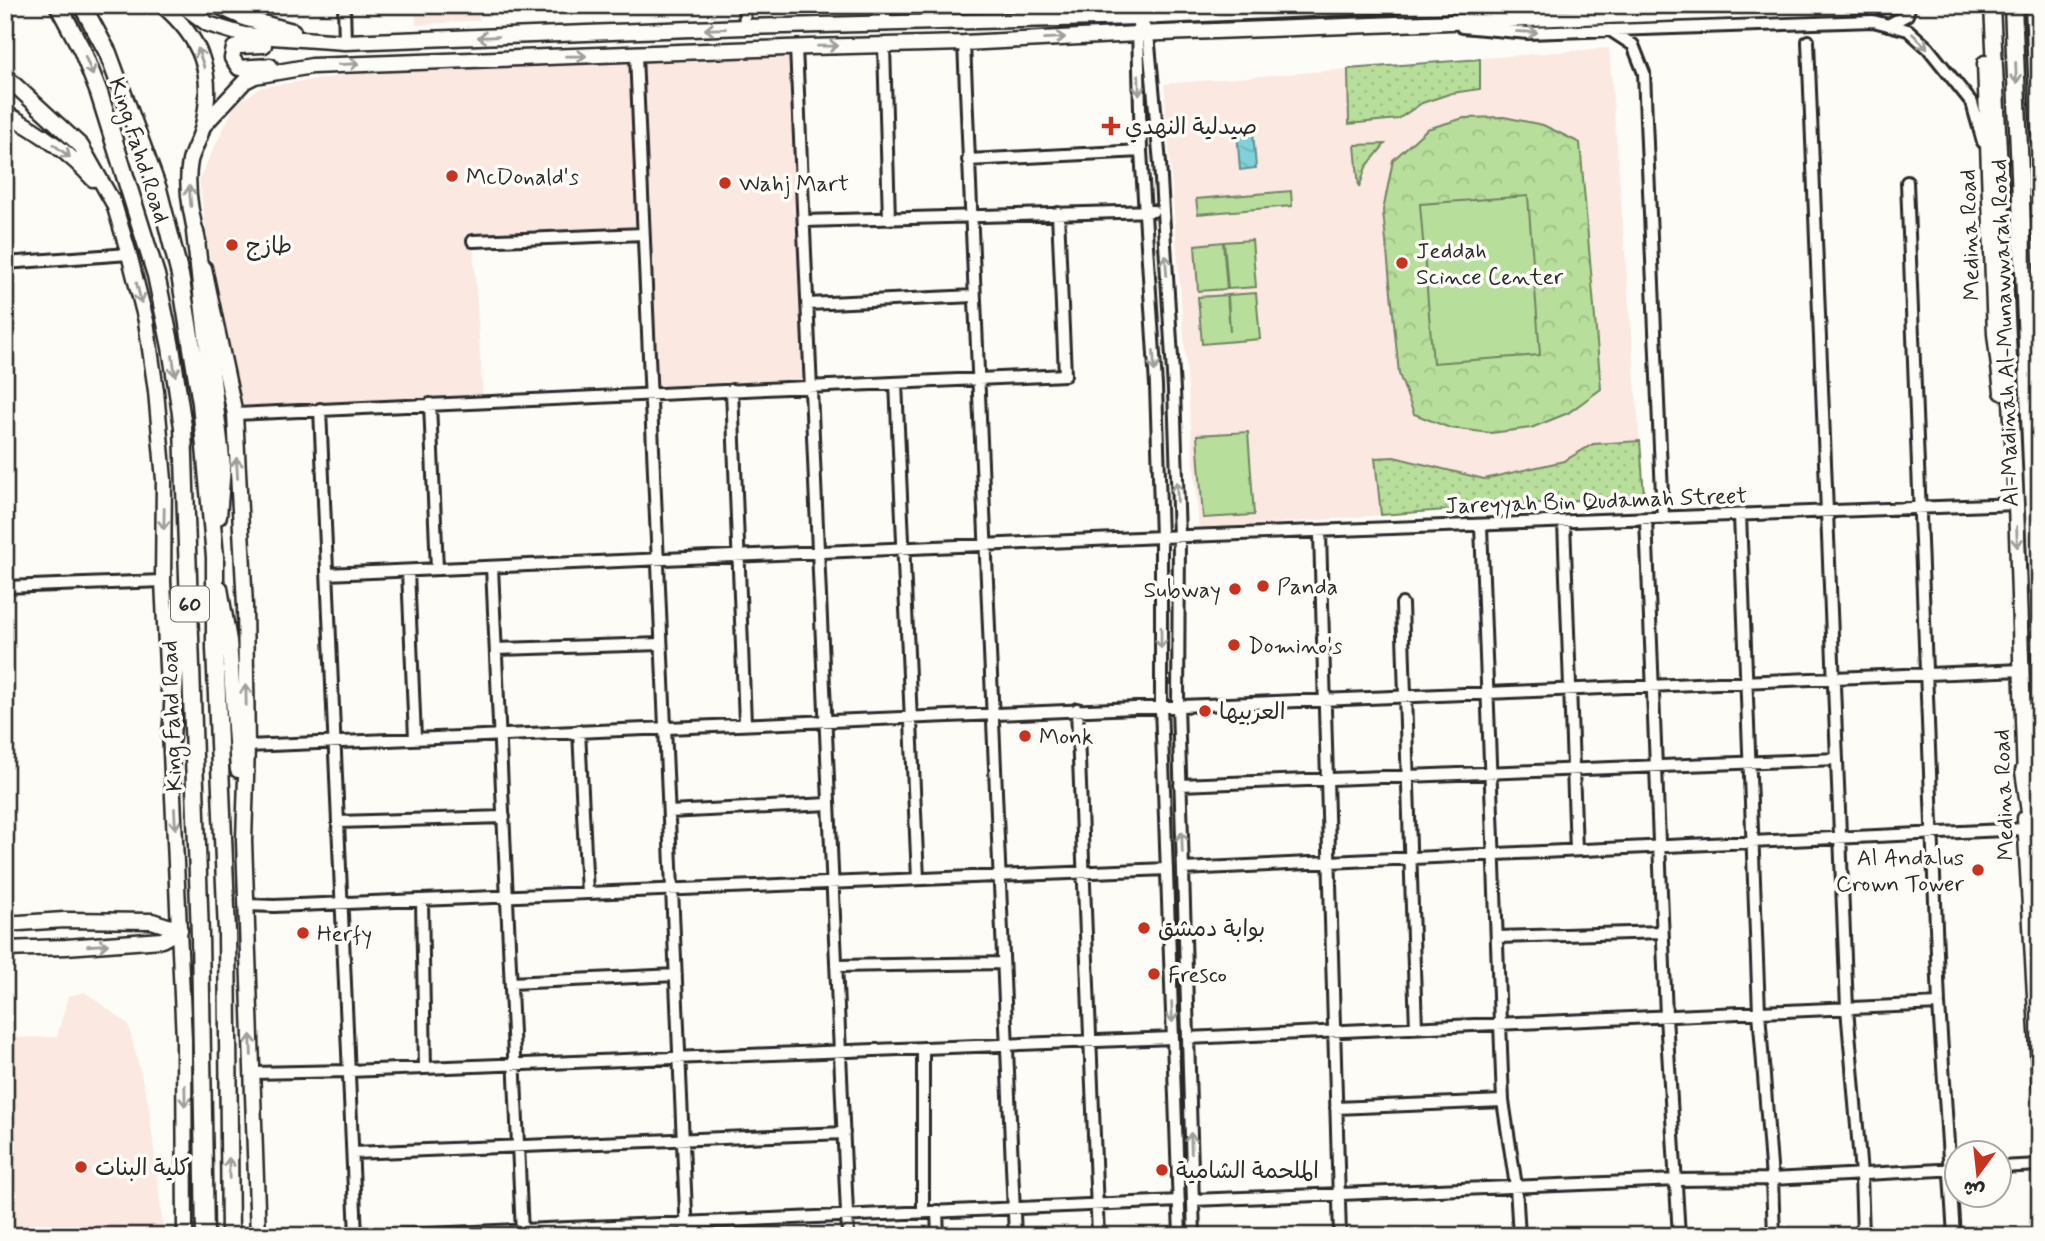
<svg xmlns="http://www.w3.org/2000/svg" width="2045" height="1241" viewBox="0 0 2045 1241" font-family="Mynerve,'Playpen Sans Arabic',sans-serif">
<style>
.built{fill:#fae8e1}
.grass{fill:url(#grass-dots);stroke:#718462;stroke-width:2}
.park{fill:url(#park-crowns);stroke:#718462;stroke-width:2}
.garden{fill:#b7de9a;stroke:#718462;stroke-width:2}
.water{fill:url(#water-waves);stroke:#5e8f93;stroke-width:2}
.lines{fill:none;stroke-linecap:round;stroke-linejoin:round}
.minor-casing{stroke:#2b2b2b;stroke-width:16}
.major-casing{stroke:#2b2b2b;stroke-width:19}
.highway-casing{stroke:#2b2b2b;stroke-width:21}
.minor{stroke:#fdfcf7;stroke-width:10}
.major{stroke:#fdfcf7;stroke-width:14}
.highway{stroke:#fdfcf7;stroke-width:16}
.oneway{stroke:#9e9e9b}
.poi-dot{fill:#c8321e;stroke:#fdfcf7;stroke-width:2.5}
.labels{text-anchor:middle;stroke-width:7;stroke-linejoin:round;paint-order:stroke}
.shield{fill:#fdfcf7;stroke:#6a6a68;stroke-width:2}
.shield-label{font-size:21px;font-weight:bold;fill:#2b2b2b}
.poi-label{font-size:23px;fill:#2b2b2b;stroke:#fdfcf7;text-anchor:start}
.street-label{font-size:23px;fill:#2b2b2b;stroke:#fdfcf7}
</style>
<defs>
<pattern id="grass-dots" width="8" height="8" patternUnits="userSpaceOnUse" patternTransform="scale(1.75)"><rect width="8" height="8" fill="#b7de9a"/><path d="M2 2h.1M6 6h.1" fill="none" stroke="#9ebf85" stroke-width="1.8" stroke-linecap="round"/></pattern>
<pattern id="park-crowns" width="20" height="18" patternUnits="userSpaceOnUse" patternTransform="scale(1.75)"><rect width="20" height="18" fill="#b7de9a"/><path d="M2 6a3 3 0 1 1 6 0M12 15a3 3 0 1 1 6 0" fill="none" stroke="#9ebf85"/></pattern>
<pattern id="water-waves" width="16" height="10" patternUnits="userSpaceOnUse" patternTransform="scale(1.75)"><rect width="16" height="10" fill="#80d1d9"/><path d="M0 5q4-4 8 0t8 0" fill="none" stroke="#6fb4ba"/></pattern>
</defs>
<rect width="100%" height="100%" fill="#fdfcf7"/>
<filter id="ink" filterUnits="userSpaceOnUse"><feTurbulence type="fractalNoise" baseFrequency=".0143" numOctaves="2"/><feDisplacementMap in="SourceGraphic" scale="14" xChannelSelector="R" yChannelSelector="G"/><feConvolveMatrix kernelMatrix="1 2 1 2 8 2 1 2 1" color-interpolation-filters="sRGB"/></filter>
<g filter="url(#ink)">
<!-- built -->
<path class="built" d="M415 5H478L480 20 416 25Z
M796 47 811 387 650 394 643 234 473 241 483 402 239 405 208 246 199 179 235 105 261 87 385 70 635 62 636 55Z
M1609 48 1644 495 1199 529 1164 84Z
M85 992 128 1024 149 1106 164 1236H5V1038L57 1037 68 996Z"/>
<!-- grass -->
<path class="grass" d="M1480 59V89L1452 93 1422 103 1398 119 1349 124 1348 69Z
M1385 144 1366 167 1359 188 1355 145Z
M1640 441 1644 495 1381 515 1375 458 1394 457 1484 479 1564 461 1593 444Z"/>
<!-- park -->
<path class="park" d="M1504 117 1543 125 1580 143 1601 389 1568 413 1531 428 1491 433 1450 428 1414 414 1399 374 1383 211 1393 160 1427 129 1464 118Z"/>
<!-- garden -->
<path class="garden" d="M1291 191 1292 206 1198 214 1196 199Z
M1528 196 1540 355 1433 363 1420 204Z
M1252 240 1256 287 1228 289 1224 242Z
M1223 242 1227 289 1198 291 1195 245Z
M1256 293 1260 339 1202 344 1198 297 1227 295 1230 332 1228 295Z
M1248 432 1254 515 1203 518 1197 435Z"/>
<!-- water -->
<path class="water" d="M1253 131 1256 168 1240 170 1237 132Z"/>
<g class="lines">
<defs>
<path id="minor" d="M344 5 345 42
M744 5 745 27
M885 5V25
M1139 17 1148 34 1160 163 1174 390 1179 537 1178 705 1194 1236
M1888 25 1907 15 1910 5
M1138 27 1141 151 1156 386 1161 537V706L1180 1236
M1462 27 1528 33 1873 21 1908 30 1928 48 1972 103 1983 142
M1610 30 1633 45 1644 73 1663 518
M1808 41 1847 1008 1861 1174 1863 1236
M964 43 1015 1236
M884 46 889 219
M796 47 848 1236
M636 55 687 1236
M968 160 1141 151
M1907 182 1939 1004 1954 1236
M804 221 1153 211
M473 241 643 234
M5 263 129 254
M808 304 974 296
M896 383 918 879
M732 390 745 723
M430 404 437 569
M320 409 356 1236
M235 414 1065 375 1058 213
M1740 515 1759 1012 1772 1179 1774 1236
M1646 519 1666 1016 1679 1236
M1564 522 1576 850
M1481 526 1503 1101 1516 1186 1519 1236
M1320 533 1340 1236
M492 567 522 1233
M408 571 415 738
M327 574 1161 537 2016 504
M5 587 163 581
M1402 604 1416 1028
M496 649 661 644
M1077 709 1098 1236
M579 731 587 893
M247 746 2022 670
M1180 785 1837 759
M669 812 829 804
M338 822 504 817
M1183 869 2025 829
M5 886 8 924
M422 900 425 1068
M247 905 274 906 1167 869
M1497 937 1662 932
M837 966 1003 963
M511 983 676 975
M1188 1038 1939 1004
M252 1073 349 1071 1173 1038
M1336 1108 1503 1101
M353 1153 844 1133
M2000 1167 2040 1165
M1193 1200 1677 1180 1772 1179 1958 1169
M937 1211 938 1236
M923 1212V1048
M384 1236 1179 1201"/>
<path id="major" d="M162 5C201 38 215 73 203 125 201 138 193 149 190 161 185 187 191 216 198 241
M182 5 208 24 244 35 345 42 745 27 1139 17 1396 5
M216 5 247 19 293 31
M1992 5 2016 504 2025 780
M264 45 239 46 234 48 232 58 239 68 270 66
M1985 63 1995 334 2002 392
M5 76 81 146 114 204 129 254 146 321 156 391 164 480 163 581 168 688
M5 113C38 131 68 151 93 179
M204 125 245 81 255 76 312 66 810 47 964 43 1137 34 1893 5
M204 268 235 414 245 606 247 746 244 841 258 1236
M220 588 229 641 238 770
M170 730 184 1040 185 1236
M2025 818 2040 1085
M5 924 64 920 152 921 180 930
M5 949 66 947 162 940 180 930"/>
<path id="highway" d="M58 5 82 50 99 93 156 275 171 347 183 427 200 936 205 1236
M82 5 108 53 158 189 180 275 201 403 215 557V648L227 932 230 1236
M2013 5 2040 658
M2034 5 2040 140
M195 232 222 467 218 516
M171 738 180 595
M2024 771 2040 880"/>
</defs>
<!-- minor casing -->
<use href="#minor" class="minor-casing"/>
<!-- major casing -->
<use href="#major" class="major-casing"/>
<!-- highway casing -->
<use href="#highway" class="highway-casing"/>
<!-- minor -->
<use href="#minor" class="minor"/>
<!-- major -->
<use href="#major" class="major"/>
<!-- highway -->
<use href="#highway" class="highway"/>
</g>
<!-- one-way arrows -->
<defs><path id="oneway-shaft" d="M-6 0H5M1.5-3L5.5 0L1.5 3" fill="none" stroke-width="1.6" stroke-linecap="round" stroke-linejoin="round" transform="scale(1.75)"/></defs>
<g class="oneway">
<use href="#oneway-shaft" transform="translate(715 29) rotate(178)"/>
<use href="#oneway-shaft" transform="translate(1527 32) rotate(2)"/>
<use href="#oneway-shaft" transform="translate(488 37) rotate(178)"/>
<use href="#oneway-shaft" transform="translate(1055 38) rotate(-3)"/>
<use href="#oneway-shaft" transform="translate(1920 41) rotate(44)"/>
<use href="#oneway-shaft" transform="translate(828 46) rotate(-1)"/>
<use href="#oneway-shaft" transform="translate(576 56) rotate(-1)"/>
<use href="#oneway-shaft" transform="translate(201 58) rotate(-108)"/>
<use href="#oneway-shaft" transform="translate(349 64) rotate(-3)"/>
<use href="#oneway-shaft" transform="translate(89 66) rotate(68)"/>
<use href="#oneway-shaft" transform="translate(2016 73) rotate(88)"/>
<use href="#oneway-shaft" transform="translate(1139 85) rotate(88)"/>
<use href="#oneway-shaft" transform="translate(62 151) rotate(38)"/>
<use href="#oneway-shaft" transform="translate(190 196) rotate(-95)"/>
<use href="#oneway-shaft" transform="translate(1166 265) rotate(-94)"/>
<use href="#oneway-shaft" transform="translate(139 293) rotate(76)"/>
<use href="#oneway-shaft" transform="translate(1154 361) rotate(87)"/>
<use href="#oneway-shaft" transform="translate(174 366) rotate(82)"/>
<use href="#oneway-shaft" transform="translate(237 468) rotate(-93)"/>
<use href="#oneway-shaft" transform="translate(1177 492) rotate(-92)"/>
<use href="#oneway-shaft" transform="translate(164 519) rotate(91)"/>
<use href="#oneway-shaft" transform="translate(2017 537) rotate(88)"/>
<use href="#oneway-shaft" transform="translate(1161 638) rotate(90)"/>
<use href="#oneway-shaft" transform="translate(246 695) rotate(-91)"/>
<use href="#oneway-shaft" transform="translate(175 819) rotate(87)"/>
<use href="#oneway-shaft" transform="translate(1182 842) rotate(-92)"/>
<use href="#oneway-shaft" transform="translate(98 945) rotate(-4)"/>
<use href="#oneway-shaft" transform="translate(1172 1012) rotate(88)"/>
<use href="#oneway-shaft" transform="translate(251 1045) rotate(-92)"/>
<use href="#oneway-shaft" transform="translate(185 1096) rotate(89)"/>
<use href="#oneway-shaft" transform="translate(1191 1143) rotate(-92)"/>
<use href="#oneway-shaft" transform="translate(229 1168) rotate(-91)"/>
</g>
</g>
<!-- markers -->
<g class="poi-dot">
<path d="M1107.5 115.5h7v7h7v7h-7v7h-7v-7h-7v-7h7z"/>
<circle cx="452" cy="176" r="7"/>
<circle cx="725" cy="183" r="7"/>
<circle cx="232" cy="245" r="7"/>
<circle cx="1402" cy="263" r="7"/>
<circle cx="1263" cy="586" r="7"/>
<circle cx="1235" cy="589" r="7"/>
<circle cx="1234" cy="645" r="7"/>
<circle cx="1205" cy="711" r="7"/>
<circle cx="1025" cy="736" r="7"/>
<circle cx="1978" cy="870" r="7"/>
<circle cx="1144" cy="928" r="7"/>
<circle cx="303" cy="933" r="7"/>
<circle cx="1154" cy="974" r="7"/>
<circle cx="81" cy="1167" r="7"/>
<circle cx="1162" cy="1170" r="7"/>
</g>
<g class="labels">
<!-- shield labels -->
<rect class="shield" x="171" y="586.5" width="38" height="35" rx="5"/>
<g class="shield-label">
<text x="190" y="611">60</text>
</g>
<!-- poi labels -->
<g class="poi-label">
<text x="1125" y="134">صيدلية النهدي</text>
<text x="466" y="184">McDonald's</text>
<text x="739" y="191">Wahj Mart</text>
<text x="246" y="253">طازج</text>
<text x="1416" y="258">Jeddah<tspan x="1416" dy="26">Scince Center</tspan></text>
<text x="1277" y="594">Panda</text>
<text x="1221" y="597" text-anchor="end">Subway</text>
<text x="1248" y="653">Domino's</text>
<text x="1219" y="719">العربيها</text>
<text x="1039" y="744">Monk</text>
<text x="1964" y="865" text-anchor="end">Al Andalus<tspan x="1964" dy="26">Crown Tower</tspan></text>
<text x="1158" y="936">بوابة دمشق</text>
<text x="317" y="941">Herfy</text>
<text x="1168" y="982">Fresco</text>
<text x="95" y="1175">كلية البنات</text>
<text x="1176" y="1178">الملحمة الشامية</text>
</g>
<!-- street labels -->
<g class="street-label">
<text transform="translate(140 150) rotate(72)" y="8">King Fahd Road</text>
<text transform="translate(1969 235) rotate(-92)" y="8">Medina Road</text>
<text transform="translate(2004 333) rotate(-92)" y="8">Al-Madinah Al-Munawwarah Road</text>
<text transform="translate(1596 500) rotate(-2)" y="8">Jareyyah Bin Qudamah Street</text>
<text transform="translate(171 716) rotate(-92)" y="8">King Fahd Road</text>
<text transform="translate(2003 795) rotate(-92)" y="8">Medina Road</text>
</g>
</g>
<!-- margin -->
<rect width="2045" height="1241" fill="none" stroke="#fdfcf7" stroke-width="28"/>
<rect x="14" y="14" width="2017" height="1213" fill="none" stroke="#2b2b2b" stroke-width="2.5" filter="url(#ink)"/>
<!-- north arrow -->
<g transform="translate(1978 1174) rotate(195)"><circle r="33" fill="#fdfcf7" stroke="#a9a8a5" stroke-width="2"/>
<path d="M0-5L12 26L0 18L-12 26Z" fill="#c8321e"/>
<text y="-10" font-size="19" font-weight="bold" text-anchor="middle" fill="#2b2b2b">ش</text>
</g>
</svg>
